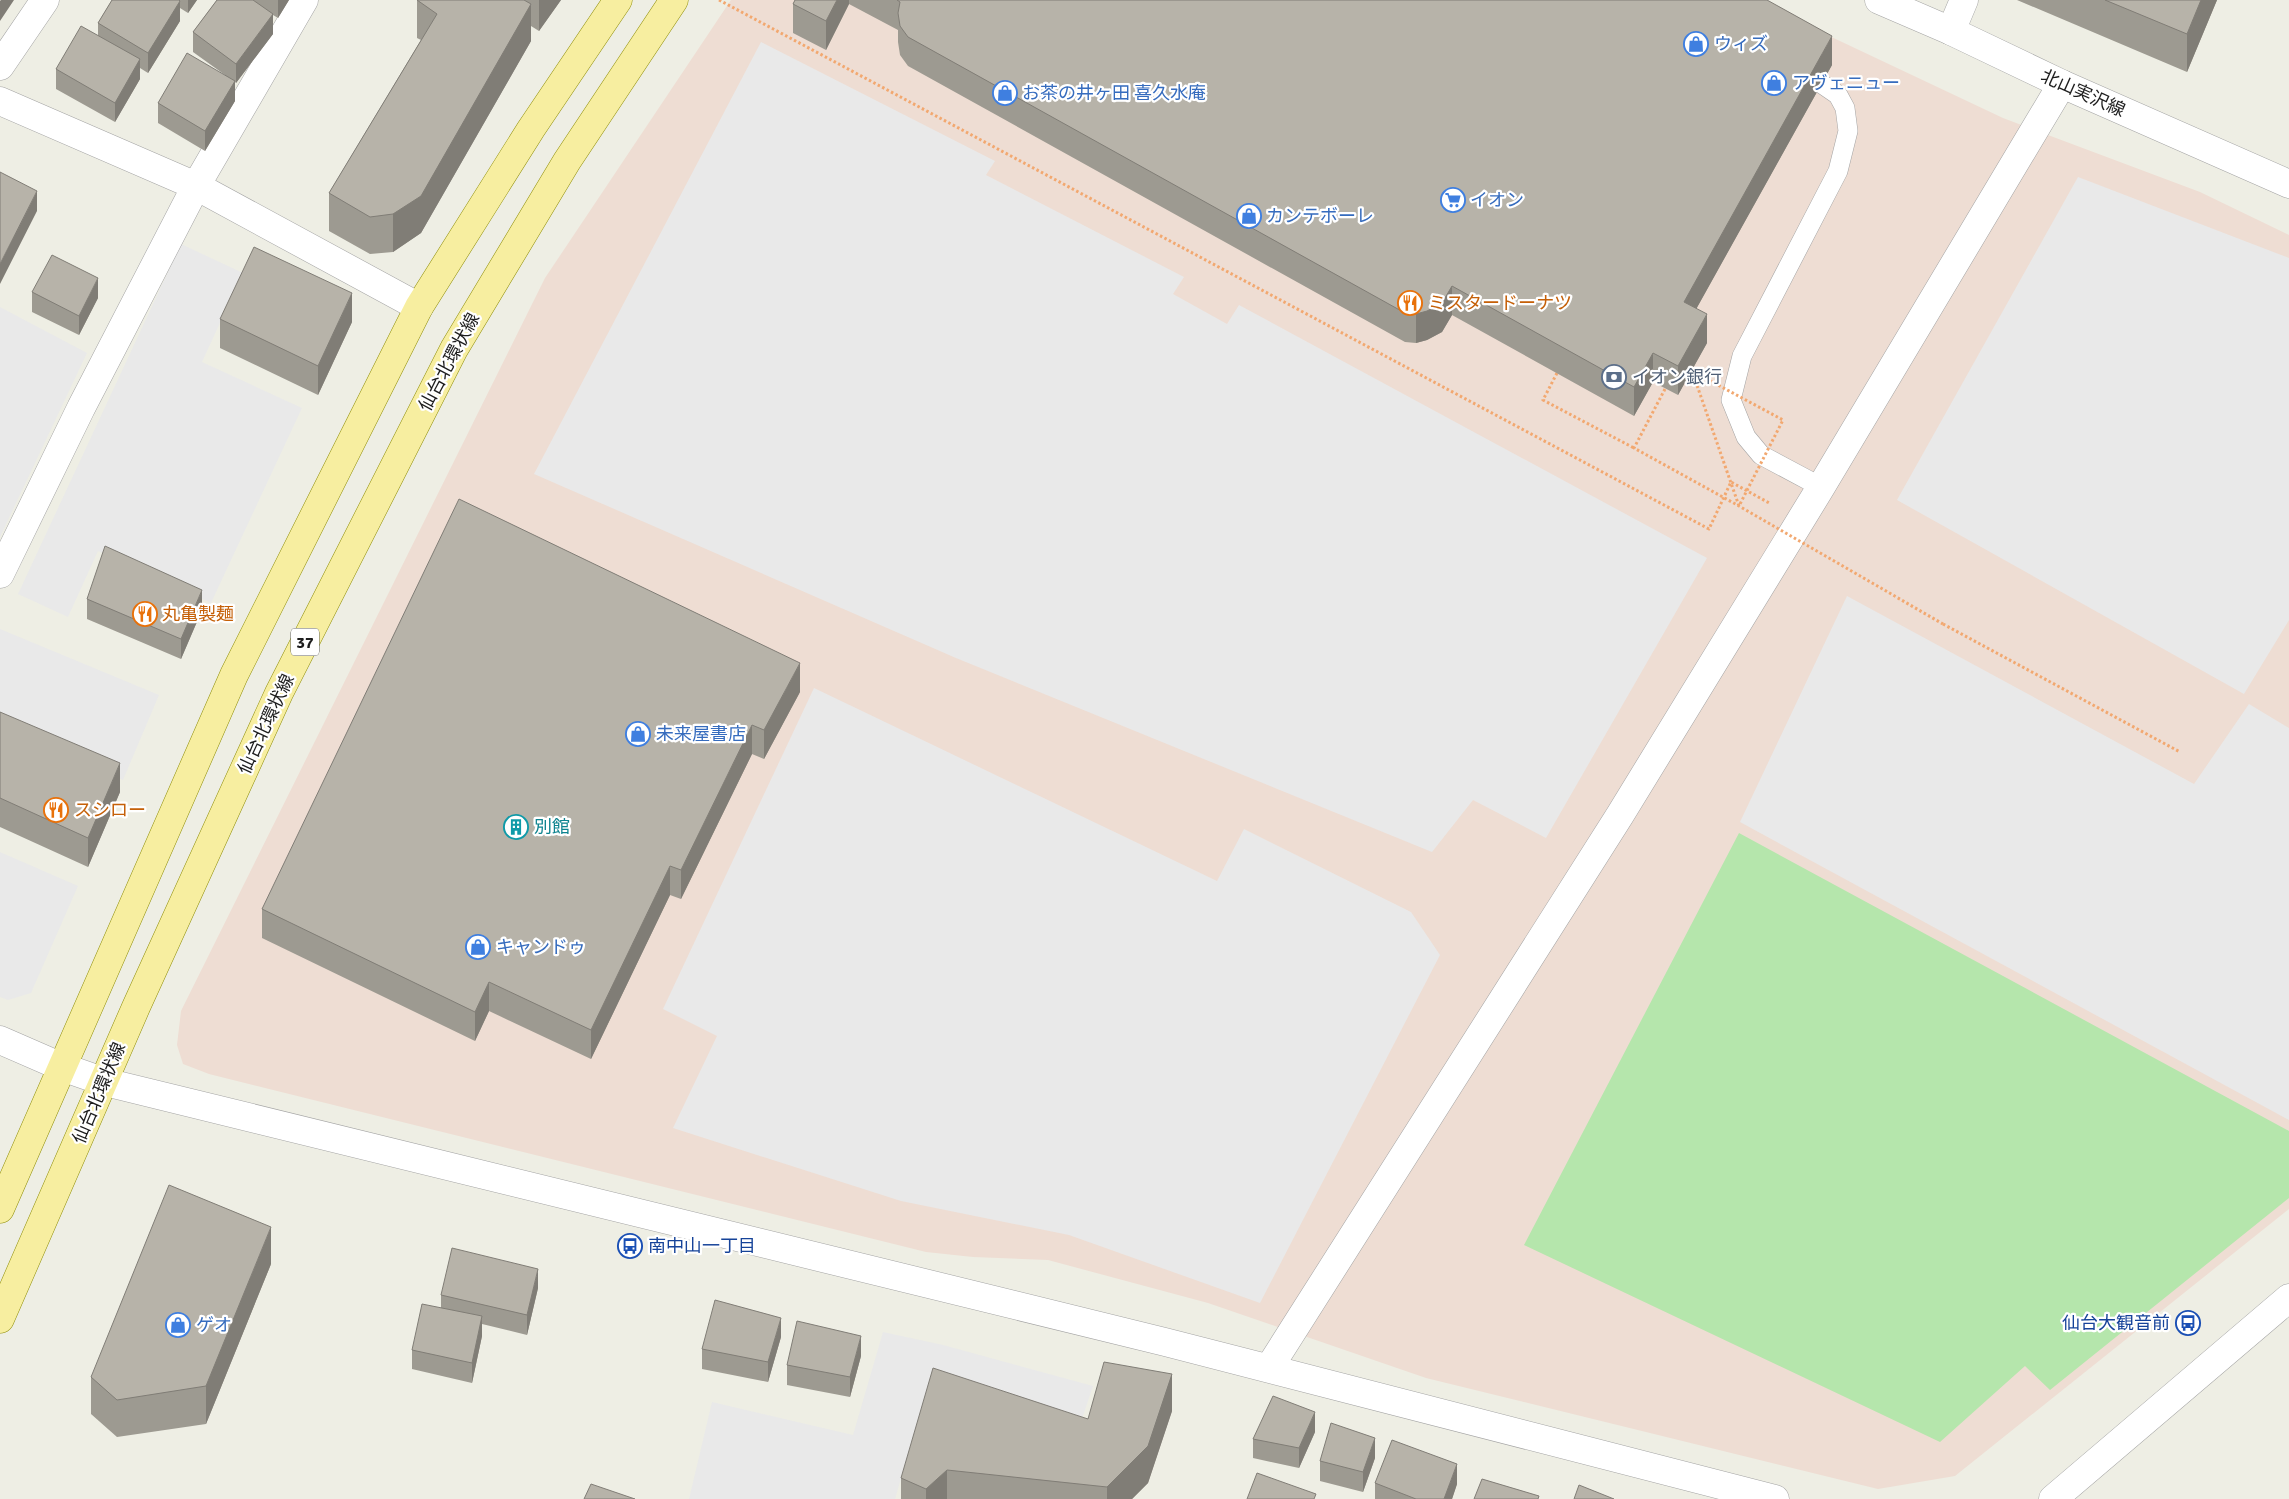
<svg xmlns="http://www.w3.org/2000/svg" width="2289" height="1499" viewBox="0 0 2289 1499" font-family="Signika,'Noto Sans JP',sans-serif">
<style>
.commercial{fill:#eeddd3}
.grass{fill:#b5e6ac}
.parking{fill:#e9e9e9}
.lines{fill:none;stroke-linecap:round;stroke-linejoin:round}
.service-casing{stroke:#a4a4a4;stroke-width:20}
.minor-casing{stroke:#a4a4a4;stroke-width:29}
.tertiary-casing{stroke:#a4a4a4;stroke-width:29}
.primary-casing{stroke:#8f8e08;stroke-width:29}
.path{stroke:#f2a870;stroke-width:3;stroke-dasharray:2.5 2.5;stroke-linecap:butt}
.service{stroke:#fff;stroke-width:19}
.minor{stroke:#fff;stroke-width:28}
.tertiary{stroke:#fff;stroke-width:28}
.primary{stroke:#f7eea0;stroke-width:28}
.path-bridge{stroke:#f2a870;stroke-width:3;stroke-dasharray:2.5 2.5;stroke-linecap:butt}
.wall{fill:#9d9a91}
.shaded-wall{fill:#807d76}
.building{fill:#b7b3a9;stroke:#807d76}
.labels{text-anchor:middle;stroke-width:4.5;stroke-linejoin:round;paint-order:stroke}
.shield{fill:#fff;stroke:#616161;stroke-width:1}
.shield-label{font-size:16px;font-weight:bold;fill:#1d1d1d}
.shop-label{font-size:18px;fill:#366cbe;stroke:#fff;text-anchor:start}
.street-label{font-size:18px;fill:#1d1d1d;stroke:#fff}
.food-label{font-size:18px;fill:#c56008;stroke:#fff;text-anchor:start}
.service-label{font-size:18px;fill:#4e5e75;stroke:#fff;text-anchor:start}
.culture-label{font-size:18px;fill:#0d838f;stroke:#fff;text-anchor:start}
.transit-label{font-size:18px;fill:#164399;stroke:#fff;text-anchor:start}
</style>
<rect width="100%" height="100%" fill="#eeeee4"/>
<!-- commercial -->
<path class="commercial" d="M731 0H1753L2003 118 2200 192 2289 235V1209L1955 1476 1878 1489 1426 1378 1208 1303 1048 1260 973 1257 926 1252 209 1074 183 1064 177 1045 181 1011 545 278Z"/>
<!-- grass -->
<path class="grass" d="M1739 833 2289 1131V1198L2050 1390 2025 1366 1940 1442 1524 1245Z"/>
<!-- parking -->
<path class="parking" d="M761 42 995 161 986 175 1184 277 1173 294 1227 324 1239 305 1707 558 1546 838 1473 800 1432 852 956 658 534 474Z
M2078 177 2289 258V620L2244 694 1897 500Z
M181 244 243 273 202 362 302 408 211 603 98 551 68 617 18 594Z
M0 307 87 353 0 537Z
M1847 596 2194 784 2249 704 2289 728V1120L1740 822Z
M0 629 159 695 123 780 0 728Z
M814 688 1217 881 1244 829 1411 912 1440 955 1260 1303 1069 1235 901 1201 673 1128 717 1036 663 1009Z
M0 852 78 886 31 993 8 1000 0 997Z
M883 1332 943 1345 1093 1386 1078 1431 926 1394 895 1499H689L712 1402 853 1435Z"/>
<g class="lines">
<defs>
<path id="service" d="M1821 487 1761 455 1746 437 1731 400 1742 356 1838 171 1848 131 1845 108 1838 95 1822 84"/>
<path id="minor" d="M1951 31 1964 0
M0 66 45 0
M0 101 196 186 419 307
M0 574 81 408 196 186 304 0
M1269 1368 1620 815 1821 487 2062 84"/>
<path id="tertiary" d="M1879 0 1951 31 2062 84 2289 184
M0 1040 62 1067 105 1082 1165 1342 1775 1499
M2053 1499 2289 1298"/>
<path id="primary" d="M0 1209 234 675 419 307 531 129 618 0
M0 1319 136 1007 279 693 454 349 567 161 674 0"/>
</defs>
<!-- service casing -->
<use href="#service" class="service-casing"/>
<!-- minor casing -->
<use href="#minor" class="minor-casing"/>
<!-- tertiary casing -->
<use href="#tertiary" class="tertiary-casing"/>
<!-- primary casing -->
<use href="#primary" class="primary-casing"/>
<!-- path -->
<path class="path" d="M719 0 1709 529 1731 482 1771 504
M1557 373 1543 400 1634 448
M1943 624 2180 752"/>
<!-- service -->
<use href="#service" class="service"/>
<!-- minor -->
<use href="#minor" class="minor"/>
<!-- tertiary -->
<use href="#tertiary" class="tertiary"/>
<!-- primary -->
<use href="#primary" class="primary"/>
<!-- path-bridge -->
<path class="path-bridge" d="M1692 371 1783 420 1739 506Z
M1665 389 1634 448 1739 506 1943 624"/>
</g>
<!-- wall -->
<path class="wall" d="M112 0H197L188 13 180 8V21L148 73 140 68V79L115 122 56 89V69L98 36V23Z
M217 0H289L278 18 273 15V34L236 83 235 82V101L205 151 158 123V103L225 75 193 52V32Z
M417 0H561L539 31 531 26V41L421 233 393 252 370 254 329 231V193L421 40 417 38Z
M795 0H1767L1832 65 1696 309 1707 343 1678 395 1653 382 1634 416 1452 315 1442 332 1427 340 1416 343 1405 342 908 66 900 55 898 42V30L849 4 826 50 793 33V4Z
M2017 0H2217L2187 72Z
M32 292 98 298 79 335 32 312Z
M220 319 352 322 318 395 220 348Z
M87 599 202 610 181 659 87 619Z
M800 692 764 759 752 754 681 899 670 895 591 1059 489 1011 475 1041 262 938V909Z
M0 712 120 792 88 867 0 827Z
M271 1264 206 1424 117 1437 91 1414V1377Z
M538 1288 527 1335 482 1324V1336L472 1383 412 1369V1350L441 1308V1295Z
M781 1337 768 1382 702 1369V1349Z
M861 1356 850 1397 787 1385V1365Z
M1172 1411 1148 1483 1132 1499H901V1478L1088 1419Z
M1315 1432 1299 1468 1253 1458V1439Z
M1375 1458 1363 1492 1320 1481V1461Z
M1375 1483 1457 1484 1452 1499H1375Z"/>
<!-- shaded-wall -->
<path class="shaded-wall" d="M1 0H14L0 21V1Z
M188 0H197L188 13Z
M278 0H289L278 18Z
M539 0H561L539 31Z
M837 0H849V4L826 50V21Z
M2201 0H2217L2187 72V34Z
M180 1V21L148 73V53Z
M531 4V41L421 233 393 252V214Z
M273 14V34L236 83V64Z
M1832 36V65L1684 331V302Z
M140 59V79L115 122V103Z
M235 81V101L205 151V131Z
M37 191V211L0 284V264Z
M98 278V298L79 335V316Z
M1452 286V315L1442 332 1427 340 1416 343V314Z
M352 293V322L318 395V366Z
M1707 314V343L1678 395V366Z
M1653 353V382L1634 416V387Z
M202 590V610L181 659V639Z
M800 663V692L764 759V730Z
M752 725V754L681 899V870Z
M120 763V792L88 867V838Z
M670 866V895L591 1059V1030Z
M489 982V1011L475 1041V1012Z
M271 1227V1264L206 1424V1386Z
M538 1269V1288L527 1335V1315Z
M482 1316V1336L472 1383V1363Z
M781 1318V1337L768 1382V1362Z
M861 1336V1356L850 1397V1377Z
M1172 1374V1411L1148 1483 1132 1499H1107V1487Z
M1315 1412V1432L1299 1468V1448Z
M1375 1438V1458L1363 1492V1472Z
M1457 1464V1484L1452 1499H1444Z
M947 1470V1499H926V1489Z"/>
<!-- building -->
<path class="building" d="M112 0H179L180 1 148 53 98 23Z
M217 0H253L273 14 236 64 193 32Z
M417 0H524L531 4 421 196 393 214 370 217 329 193 437 14Z
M795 0H837L826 21 793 4Z
M897 0H1767L1832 36 1684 302 1707 314 1678 366 1653 353 1634 387 1452 286 1442 303 1427 311 1416 314 1405 313 908 37 900 26 898 13 900 2Z
M2105 0H2201L2187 34Z
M81 26 140 59 115 103 56 69Z
M187 53 235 81 205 131 158 103Z
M0 172 37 191 0 264Z
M254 247 352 293 318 366 220 319Z
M52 255 98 278 79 316 32 292Z
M459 499 800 663 764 730 752 725 681 870 670 866 591 1030 489 982 475 1012 262 909Z
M105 546 202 590 181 639 87 599Z
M0 712 120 763 88 838 0 798Z
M169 1185 271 1227 206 1386 117 1400 91 1377Z
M452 1248 538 1269 527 1315 441 1295Z
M715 1300 781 1318 768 1362 702 1349Z
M422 1304 482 1316 472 1363 412 1350Z
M797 1321 861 1336 850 1377 787 1365Z
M1104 1362 1172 1374 1148 1446 1107 1487 947 1470 926 1489 901 1478 933 1368 1088 1419Z
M1273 1396 1315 1412 1299 1448 1253 1439Z
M1331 1423 1375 1438 1363 1472 1320 1461Z
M1392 1440 1457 1464 1444 1499H1416L1375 1483Z
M1257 1473 1316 1494 1314 1499H1247Z
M1482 1479 1539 1496 1538 1499H1474Z
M591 1484 635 1499H584Z
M1579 1485 1614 1499H1574Z"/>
<!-- icons -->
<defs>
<symbol id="shop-ring" viewBox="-11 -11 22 22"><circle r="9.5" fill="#fff" stroke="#3f7fe0" stroke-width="1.5"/><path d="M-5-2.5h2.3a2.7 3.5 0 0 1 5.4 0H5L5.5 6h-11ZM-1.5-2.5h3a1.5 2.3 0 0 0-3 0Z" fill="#3f7fe0"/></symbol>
<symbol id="supermarket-ring" viewBox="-11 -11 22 22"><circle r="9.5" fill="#fff" stroke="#3f7fe0" stroke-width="1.5"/><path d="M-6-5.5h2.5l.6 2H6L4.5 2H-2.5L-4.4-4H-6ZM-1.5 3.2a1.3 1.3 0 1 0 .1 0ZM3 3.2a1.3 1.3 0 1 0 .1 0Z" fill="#3f7fe0"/></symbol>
<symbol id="restaurant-ring" viewBox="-11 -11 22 22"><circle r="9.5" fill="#fff" stroke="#e8710a" stroke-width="1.5"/><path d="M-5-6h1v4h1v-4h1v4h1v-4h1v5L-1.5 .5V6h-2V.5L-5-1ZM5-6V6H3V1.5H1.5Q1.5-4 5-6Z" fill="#e8710a"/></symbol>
<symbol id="bank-ring" viewBox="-11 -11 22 22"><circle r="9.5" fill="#fff" stroke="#5c6f8a" stroke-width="1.5"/><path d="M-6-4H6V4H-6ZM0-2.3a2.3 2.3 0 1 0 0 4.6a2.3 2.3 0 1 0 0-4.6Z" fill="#5c6f8a"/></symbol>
<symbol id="building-ring" viewBox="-11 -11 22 22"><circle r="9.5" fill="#fff" stroke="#0f9aa8" stroke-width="1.5"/><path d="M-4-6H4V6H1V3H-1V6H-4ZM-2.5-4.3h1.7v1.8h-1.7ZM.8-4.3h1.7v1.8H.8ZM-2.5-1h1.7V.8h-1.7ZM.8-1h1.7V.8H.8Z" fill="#0f9aa8"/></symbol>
<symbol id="bus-ring" viewBox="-11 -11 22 22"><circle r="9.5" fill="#fff" stroke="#1a4fb4" stroke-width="1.5"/><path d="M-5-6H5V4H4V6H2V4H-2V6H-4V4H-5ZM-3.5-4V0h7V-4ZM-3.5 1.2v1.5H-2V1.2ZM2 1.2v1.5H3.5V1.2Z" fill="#1a4fb4"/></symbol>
</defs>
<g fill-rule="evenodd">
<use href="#shop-ring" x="1682" y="30" width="28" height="28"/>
<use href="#shop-ring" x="1760" y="69" width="28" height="28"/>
<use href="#shop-ring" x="991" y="79" width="28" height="28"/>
<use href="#supermarket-ring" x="1439" y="186" width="28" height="28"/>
<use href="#shop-ring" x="1235" y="202" width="28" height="28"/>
<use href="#restaurant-ring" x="1396" y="289" width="28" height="28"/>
<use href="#bank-ring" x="1600" y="363" width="28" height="28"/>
<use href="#restaurant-ring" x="131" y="600" width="28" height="28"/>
<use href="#shop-ring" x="624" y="720" width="28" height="28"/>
<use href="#restaurant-ring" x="42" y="796" width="28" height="28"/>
<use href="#building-ring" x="502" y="813" width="28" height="28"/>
<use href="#shop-ring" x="464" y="933" width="28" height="28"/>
<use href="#bus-ring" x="616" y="1232" width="28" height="28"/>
<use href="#bus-ring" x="2174" y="1309" width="28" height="28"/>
<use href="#shop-ring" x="164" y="1311" width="28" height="28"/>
</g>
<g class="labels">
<!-- shield labels -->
<rect class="shield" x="291" y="628.5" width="28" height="27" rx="4"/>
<g class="shield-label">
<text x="305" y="648">37</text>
</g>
<!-- shop labels -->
<g class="shop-label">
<text x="1714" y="50">ウィズ</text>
<text x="1792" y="89">アヴェニュー</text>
<text x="1022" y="99">お茶の井ヶ田 喜久水庵</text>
<text x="1470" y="206">イオン</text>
<text x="1266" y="222">カンテボーレ</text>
<text x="656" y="740">未来屋書店</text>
<text x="496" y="953">キャンドゥ</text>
<text x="196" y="1331">ゲオ</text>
</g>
<!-- street labels -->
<g class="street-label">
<text transform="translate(2083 93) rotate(24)" y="6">北山実沢線</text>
<text transform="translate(449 362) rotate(-62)" y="6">仙台北環状線</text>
<text transform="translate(266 724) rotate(-65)" y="6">仙台北環状線</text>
<text transform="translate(99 1093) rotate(-67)" y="6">仙台北環状線</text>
</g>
<!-- food labels -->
<g class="food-label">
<text x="1428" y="309">ミスタードーナツ</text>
<text x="162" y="620">丸亀製麺</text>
<text x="74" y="816">スシロー</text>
</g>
<!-- service labels -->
<g class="service-label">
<text x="1632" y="383">イオン銀行</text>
</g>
<!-- culture labels -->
<g class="culture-label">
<text x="534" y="833">別館</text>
</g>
<!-- transit labels -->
<g class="transit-label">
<text x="648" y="1252">南中山一丁目</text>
<text x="2170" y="1329" text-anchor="end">仙台大観音前</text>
</g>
</g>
</svg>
